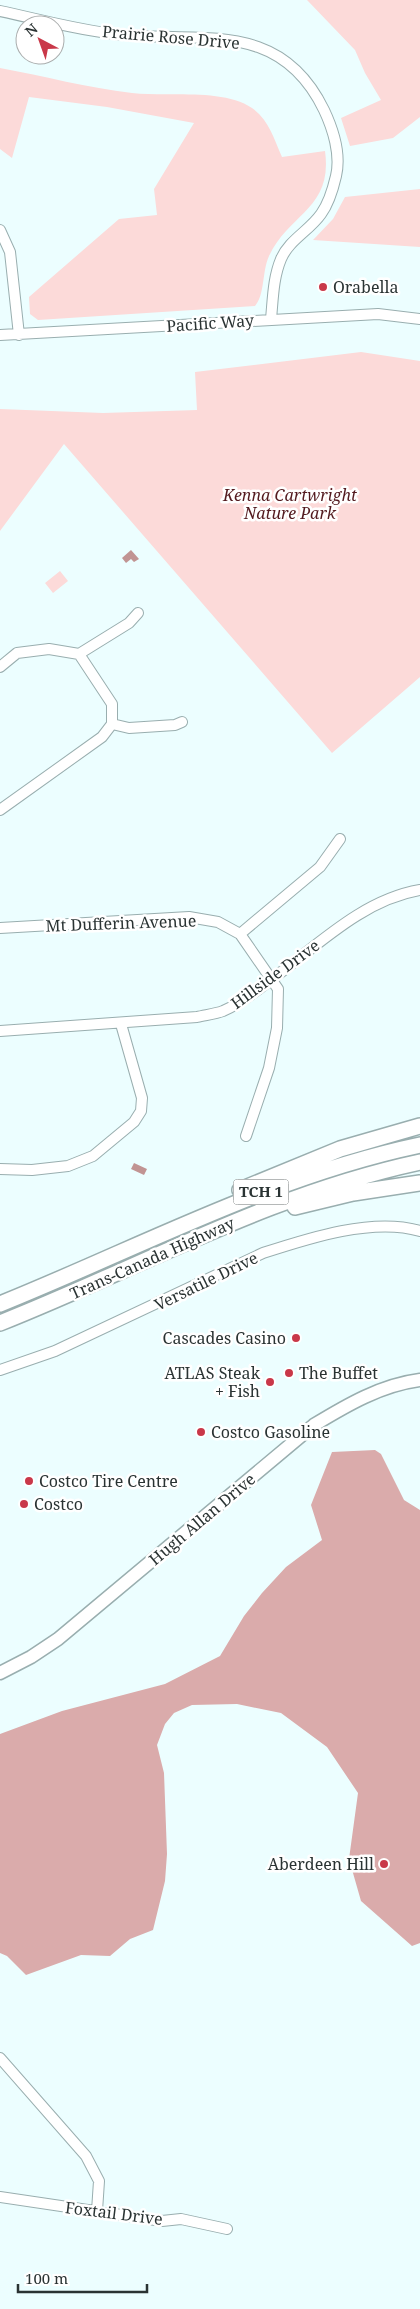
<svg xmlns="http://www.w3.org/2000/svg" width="420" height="2309" viewBox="0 0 420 2309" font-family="'Noto Serif',serif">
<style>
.green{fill:#fcdad9}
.forest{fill:#daabab}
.water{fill:#c19493}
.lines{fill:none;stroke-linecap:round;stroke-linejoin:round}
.minor-casing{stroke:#99aeaf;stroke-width:12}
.major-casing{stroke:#99aeaf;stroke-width:15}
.highway-casing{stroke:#99aeaf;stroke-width:18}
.minor{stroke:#fff;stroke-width:10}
.major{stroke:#fff;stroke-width:12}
.highway{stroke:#fff;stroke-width:15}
.poi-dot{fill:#c93849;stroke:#fff;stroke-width:2}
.labels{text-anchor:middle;stroke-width:5;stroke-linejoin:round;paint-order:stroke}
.shield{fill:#fff;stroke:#6a7070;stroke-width:1}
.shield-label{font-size:15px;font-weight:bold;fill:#2a3333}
.street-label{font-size:16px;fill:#2a3333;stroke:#fff}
.poi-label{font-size:16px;fill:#2a3333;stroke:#fff;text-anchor:start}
.park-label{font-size:16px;font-style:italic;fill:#531a1f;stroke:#fff}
</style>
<rect width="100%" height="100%" fill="#ecfeff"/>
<!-- green -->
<path class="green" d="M307 0H420V117L393 138 350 146 341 118 381 100 365 73 355 50Z
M0 68C44 76 88 88 132 93 167 97 223 88 252 108 269 120 274 139 282 157L325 151C333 209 289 213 269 256 262 271 265 295 255 306L38 320 30 314 29 297 119 219 157 215 154 189 194 123 107 107 29 97 12 158 0 149Z
M420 189V247L313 240 333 219 345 197Z
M361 352 420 361V677L332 753 64 444 0 531V409L103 413 197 410 195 372Z
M60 571 68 581 53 593 45 583Z"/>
<!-- forest -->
<path class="forest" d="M375 1450 381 1454 404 1500 420 1510V1943L412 1946 361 1901 349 1859 358 1793 327 1747 281 1713 237 1704 192 1705 174 1713 165 1724 157 1745 164 1773 167 1854 165 1881 153 1930 130 1939 110 1956 81 1955 26 1975 7 1956 0 1953V1734L62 1711 165 1684 220 1656 244 1616 262 1593 286 1567 322 1540 311 1505 332 1452Z"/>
<!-- water -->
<path class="water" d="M131 550 139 559 134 562 131 559 126 563 122 558Z
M134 1163 147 1169 144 1175 131 1169Z"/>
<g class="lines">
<defs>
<path id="minor" d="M0 11C38 19 77 30 115 34 198 44 279 17 324 110 333 129 341 155 336 176 333 189 329 203 321 214 309 231 289 240 281 259 273 278 273 299 271 319
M0 230 10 252 19 335
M0 335 378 314 420 319
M79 654 129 623 138 613
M0 667 17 653 49 649 79 654 112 704V724L102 737 0 810
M112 724 129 728 175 725 182 722
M0 928 189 917 218 922 240 934 278 989 277 1028 269 1068 246 1136
M240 934 320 867 340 839
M0 1031 197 1017C205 1015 215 1014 223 1011 239 1004 254 993 268 982 315 948 361 900 420 890
M0 1169 32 1170 68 1166 93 1156 134 1122 141 1111 142 1098 121 1024
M0 1370 55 1351 263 1253C309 1238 373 1217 420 1231
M0 2058 86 2156 99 2181 97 2211
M0 2197 162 2221 181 2219 227 2229"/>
<path id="major" d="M0 1673 31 1657 58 1639 314 1425C347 1405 381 1385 420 1380"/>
<path id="highway" d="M240 1190 340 1149 420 1126
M295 1207 353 1193 420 1183
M0 1304C139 1248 272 1176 420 1145
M0 1323C141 1267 270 1194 420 1162"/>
</defs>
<!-- minor casing -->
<use href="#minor" class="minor-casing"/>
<!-- major casing -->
<use href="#major" class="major-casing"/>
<!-- highway casing -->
<use href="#highway" class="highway-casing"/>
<!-- minor -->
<use href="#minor" class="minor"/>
<!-- major -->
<use href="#major" class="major"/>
<!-- highway -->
<use href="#highway" class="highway"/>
</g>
<!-- markers -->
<g class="poi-dot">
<circle cx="323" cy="287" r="5"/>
<circle cx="296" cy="1338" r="5"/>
<circle cx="289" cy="1373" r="5"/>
<circle cx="270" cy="1382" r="5"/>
<circle cx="201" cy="1432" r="5"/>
<circle cx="29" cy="1481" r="5"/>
<circle cx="24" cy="1504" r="5"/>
<circle cx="384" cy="1864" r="5"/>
</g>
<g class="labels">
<!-- shield labels -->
<rect class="shield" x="233.5" y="1179.5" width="55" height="25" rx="4"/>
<g class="shield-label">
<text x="261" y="1197">TCH 1</text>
</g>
<!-- street labels -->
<g class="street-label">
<text transform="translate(171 37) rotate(5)" y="6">Prairie Rose Drive</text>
<text transform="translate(210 323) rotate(-4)" y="6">Pacific Way</text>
<text transform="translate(121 923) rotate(-2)" y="6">Mt Dufferin Avenue</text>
<text transform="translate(275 974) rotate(-36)" y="6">Hillside Drive</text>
<text transform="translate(152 1258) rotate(-24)" y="6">Trans-Canada Highway</text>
<text transform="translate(206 1281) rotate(-26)" y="6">Versatile Drive</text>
<text transform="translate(202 1519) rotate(-40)" y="6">Hugh Allan Drive</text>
<text transform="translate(114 2213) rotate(7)" y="6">Foxtail Drive</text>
</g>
<!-- poi labels -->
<g class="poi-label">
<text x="333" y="293">Orabella</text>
<text x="286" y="1344" text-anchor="end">Cascades Casino</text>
<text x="260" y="1379" text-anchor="end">ATLAS Steak<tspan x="260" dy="18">+ Fish</tspan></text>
<text x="299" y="1379">The Buffet</text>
<text x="211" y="1438">Costco Gasoline</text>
<text x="39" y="1487">Costco Tire Centre</text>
<text x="34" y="1510">Costco</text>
<text x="374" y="1870" text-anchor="end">Aberdeen Hill</text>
</g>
<!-- park labels -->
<g class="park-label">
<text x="290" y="501">Kenna Cartwright<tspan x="290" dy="18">Nature Park</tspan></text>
</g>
</g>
<!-- north arrow -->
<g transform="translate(40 40) rotate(319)"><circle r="24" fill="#ffffff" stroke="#aaadad"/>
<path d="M0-4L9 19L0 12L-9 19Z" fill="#c93849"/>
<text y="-8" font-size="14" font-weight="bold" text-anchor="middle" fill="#2a3333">N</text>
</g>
<!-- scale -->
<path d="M18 2284v8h129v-8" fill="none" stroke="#2a3333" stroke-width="2.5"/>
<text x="25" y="2284" font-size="15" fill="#2a3333" stroke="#ffffff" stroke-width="4" paint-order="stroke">100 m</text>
</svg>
